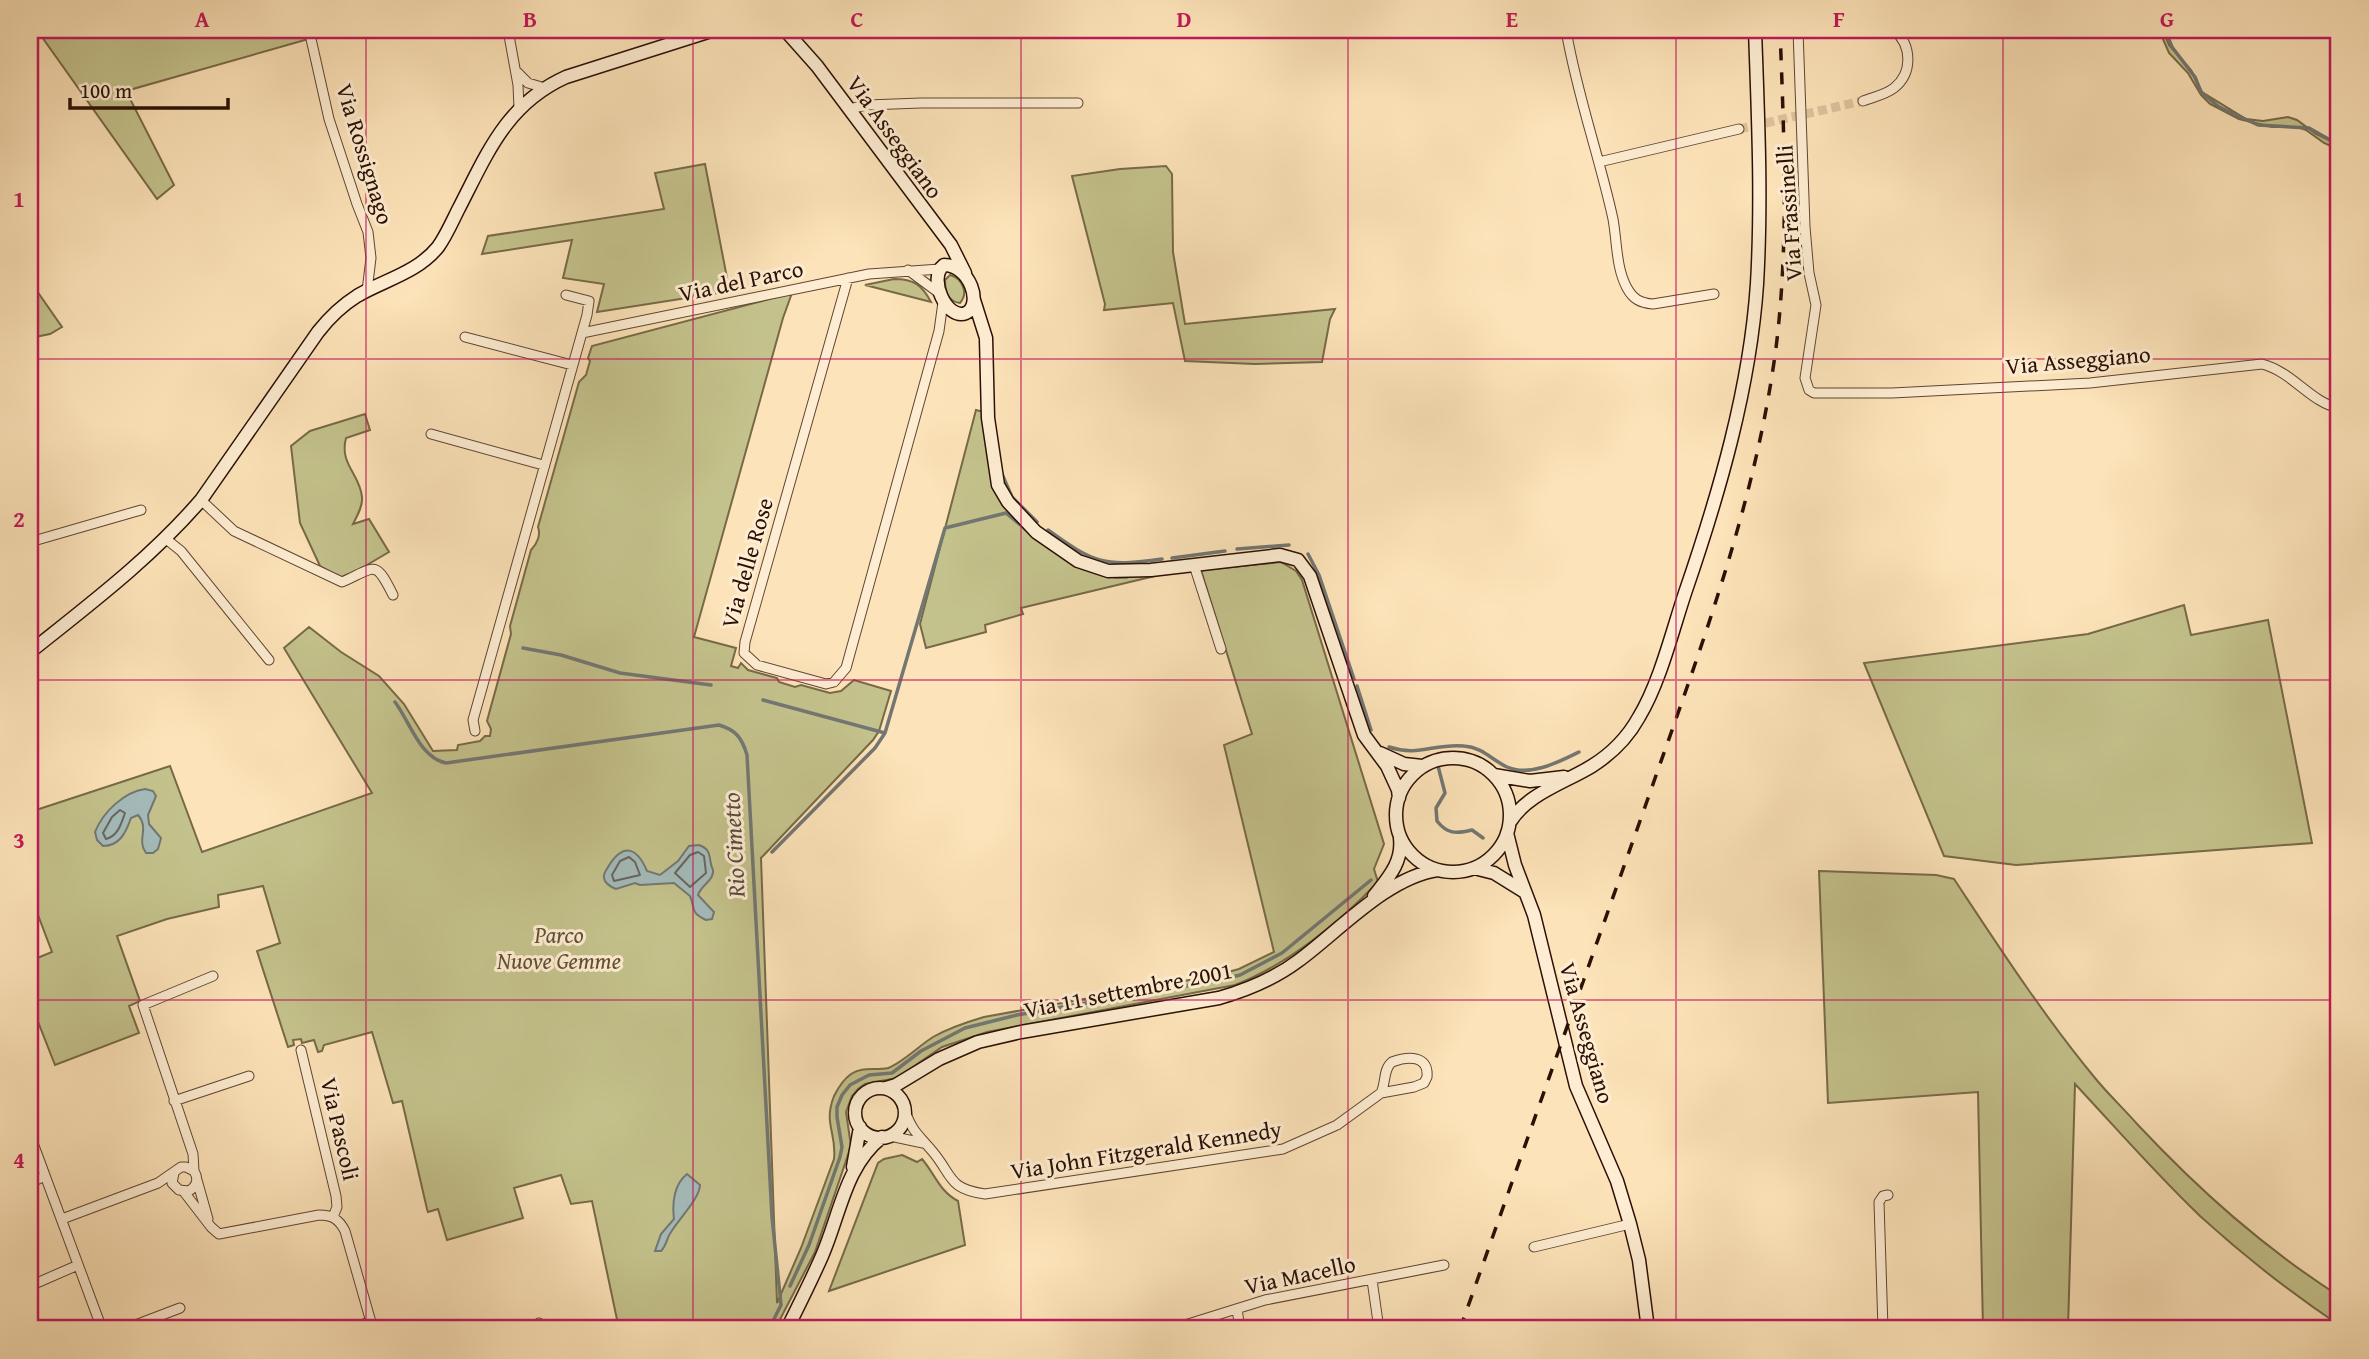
<svg xmlns="http://www.w3.org/2000/svg" width="2369" height="1359" viewBox="0 0 2369 1359" font-family="'Gentium Book Plus',serif">
<style>
.green{fill:#c4c28c;stroke:#776948;stroke-width:2}
.water{fill:#a4bbba;stroke:#737772;stroke-width:2}
.lines{fill:none;stroke-linecap:round;stroke-linejoin:round}
.shore{stroke:#676660;stroke-width:2}
.stream{stroke:#737772;stroke-width:3.5}
.street-tunnel{stroke:#ddc39e;stroke-width:9;stroke-dasharray:9 4.5;stroke-linecap:butt}
.street-casing{stroke:#5f4532;stroke-width:11}
.secondary-casing{stroke:#2a1005;stroke-width:15}
.street{stroke:#feedd2;stroke-width:9}
.secondary{stroke:#feedd2;stroke-width:12}
.rail{stroke:#2a1005;stroke-width:3.5;stroke-dasharray:12 12;stroke-linecap:butt}
.grid{fill:none;stroke:#c2185b;stroke-width:2;stroke-opacity:0.55}
.labels{text-anchor:middle;stroke-width:6;stroke-linejoin:round;paint-order:stroke}
.street-label{font-size:23px;fill:#2a1005;stroke:#feedd2}
.park-label{font-size:23px;font-style:italic;fill:#604e34;stroke:#feedd2}
.water-label{font-size:24px;font-style:italic;fill:#554c44;stroke:#feedd2}
.neatline{fill:none;stroke:#c2185b;stroke-width:2.5}
.grid-label{font-size:23px;text-anchor:middle;font-weight:bold;fill:#c2185b}
</style>
<rect width="100%" height="100%" fill="#fde3b9"/>
<filter id="stains"><feTurbulence type="fractalNoise" baseFrequency=".00286" numOctaves="4"/><feColorMatrix values="0 0 0 0 .2 0 0 0 0 .09 0 0 0 0 .02 0 0 0 .5 -.17"/></filter>
<radialGradient id="worn" r=".72"><stop offset=".6" stop-color="#630" stop-opacity="0"/><stop offset="1" stop-color="#630" stop-opacity=".3"/></radialGradient>
<!-- green -->
<path class="green" d="M37 30H304L305 40 126 91 174 185 157 199Z
M2159 30H2163L2169 45 2191 70 2202 92 2246 119 2263 121 2288 117 2297 120 2316 134 2339 145V150L2324 143 2306 130 2297 127H2272L2239 119 2210 104 2201 95 2188 73 2169 53Z
M705 164 728 283 718 285 719 293 597 312 604 284 563 278 572 240 482 254 488 236 664 209 655 173Z
M1166 166 1172 174 1173 252 1185 324 1335 309 1330 319 1322 362 1255 364 1185 361 1173 303 1104 310 1105 304 1072 176 1120 169Z
M950 275C962 278 969 293 960 303 948 302 945 290 945 280Z
M894 279C914 279 922 285 931 302L865 285Z
M30 281 62 327 50 334 30 338Z
M792 293 783 318 694 637 736 648 731 666 738 668 741 663 748 670 777 678 779 682 795 687 801 685 830 693 841 691 854 680 891 691 879 731 873 740 761 858 777 1303 801 1248 834 1159C837 1133 823 1124 834 1096 838 1088 844 1079 851 1074 862 1066 876 1071 888 1068 902 1063 920 1045 933 1037 949 1028 967 1022 984 1017L1217 975 1239 969 1274 952 1224 745 1252 734 1201 570 1281 562 1296 571 1302 580 1384 844 1374 869 1378 882C1340 922 1287 965 1235 985L987 1032 942 1047 897 1078 865 1084 858 1089 852 1096 846 1112 851 1146 815 1252 775 1329H619L592 1201 571 1204 561 1175 514 1188 523 1218 447 1240 438 1209 428 1212 427 1209 402 1101 393 1103 372 1032 324 1045 322 1051 318 1052 314 1040 302 1043 301 1039 293 1040 294 1045 288 1047 257 951 280 943 263 886 218 895 219 907 167 919 117 936 140 1001 129 1006 139 1033 55 1065 33 1009 30 1010V961L52 952 30 894V812L170 766 202 852 372 793 284 648 309 627 341 652 379 676 404 704 433 751 457 750 458 745 480 741 485 736H490L491 729 487 721 511 634 510 626 531 550C537 544 541 535 538 527L579 382 586 375 590 361 588 358 592 346Z
M976 410 984 412 998 483 1033 525 1094 567 1155 576 1021 608 1023 614 985 625 986 632 926 648 920 624Z
M365 414 370 430 346 438C339 464 360 474 362 497 363 506 357 516 353 524L369 519 389 552 343 579 320 566 300 523 291 446 310 431Z
M2184 605 2191 635 2268 620 2312 843 2016 865 1944 856 1864 663 2088 634Z
M1819 871 1936 875 1954 879C1999 947 2043 1015 2095 1078 2108 1094 2124 1109 2138 1125 2200 1191 2263 1247 2339 1296V1325C2291 1293 2243 1255 2200 1216 2156 1174 2116 1128 2075 1084L2068 1329H1983L1978 1092 1828 1103Z
M902 1155 917 1162 922 1159C935 1174 939 1191 958 1201L965 1245 829 1291 878 1163 884 1159Z"/>
<!-- water -->
<path class="water" d="M145 789 153 791 156 796 148 815 149 824 161 838 158 849 153 853H146C136 839 150 829 138 815L131 818C126 832 120 846 103 846L97 840 95 832C103 812 124 792 145 789Z
M699 845C710 849 709 854 711 864 712 870 715 869 712 876 709 883 701 886 698 895L714 912 712 919 706 920C689 911 696 910 690 896L674 883 640 885 635 883 616 889C611 887 605 884 604 878 603 873 606 871 608 867 622 844 636 845 647 871L660 875 678 861 689 846Z
M687 1174 700 1185C700 1198 678 1220 671 1232 666 1239 667 1245 661 1251H655L661 1234 674 1219C672 1203 674 1184 687 1174Z"/>
<g class="lines">
<!-- shore -->
<path class="shore" d="M120 810 125 813C121 824 118 836 106 839L103 833 112 817Z
M698 852 704 856 706 873 690 887 675 873 690 855Z
M629 857 635 862 640 875 614 881 612 875 620 861Z"/>
<!-- stream -->
<path class="stream" d="M2165 30 2172 47 2195 77 2201 92 2219 107 2258 125 2309 128 2339 145
M1002 474 1012 497 1037 522
M1048 530C1095 564 1104 567 1162 559
M1237 549 1289 545
M1308 554 1319 575 1354 679
M1172 558 1225 551
M1262 563 1274 562
M1082 568 1104 575
M1115 577H1127
M523 648 561 655 620 673 711 685
M1357 686 1371 730
M763 700 885 733
M395 702C410 722 420 758 446 763L719 725C736 730 742 738 747 755L772 1217 781 1305 769 1329
M1389 747C1419 757 1434 743 1464 746 1482 747 1492 760 1507 767 1530 777 1559 762 1579 752
M1438 766 1445 793 1436 808 1437 821C1447 834 1456 834 1472 830L1483 838
M772 852 875 748 885 733 945 528 1006 513 1029 532
M790 1286 809 1245 840 1157 842 1147 837 1117V1107L842 1095 850 1085 869 1075 892 1073 921 1051 965 1028 1017 1015 1220 980 1240 975 1282 953 1371 880"/>
<!-- street-tunnel -->
<path class="street-tunnel" d="M1739 129 1863 101"/>
<defs>
<path id="street" d="M309 30 329 119 357 204 368 232 371 258 367 291
M508 30 518 85 519 108
M1566 30C1577 95 1599 155 1613 219 1617 241 1616 268 1627 288 1633 299 1640 303 1653 304L1714 294
M1798 30 1805 227 1809 273 1816 305 1805 378 1809 390 1814 393H1892L2090 383 2262 364C2293 372 2311 403 2339 408
M1798 33 1813 30
M517 72 528 83 545 88
M1863 101C1873 97 1885 95 1894 88 1913 73 1912 45 1894 30
M849 109 867 105 921 103H1078
M1599 162 1739 129
M908 270 939 293
M848 278 745 642 744 653 757 665 826 684 834 682 846 668 939 331 943 302
M582 333 869 274 940 269
M465 337 572 365
M431 434 543 465
M201 500 234 531 342 582C376 567 375 559 393 595
M166 539 181 551 269 660
M30 542 141 510
M1194 565 1221 649
M475 731 473 720 587 315 589 301 566 295
M301 1050 336 1196 337 1207 333 1217
M174 1101 249 1076
M905 1111C913 1133 919 1135 933 1152 953 1176 948 1189 985 1194L1283 1149 1337 1125 1381 1093 1414 1087 1424 1083 1427 1077C1429 1055 1408 1056 1392 1062 1383 1069 1386 1083 1381 1093
M30 1135 102 1329
M890 1136 923 1143
M194 1171 193 1154 143 1005 213 976
M197 1180 208 1219
M30 1183 45 1176
M184 1192 211 1227 219 1234 319 1215C332 1215 339 1219 345 1231L373 1329
M62 1219 158 1183 181 1167H186L194 1171C199 1179 197 1186 189 1191L179 1190 172 1183 174 1173
M1534 1247 1630 1224
M1372 1280 1379 1329
M30 1286 78 1265
M1237 1309 1240 1329
M539 1323 540 1329
M125 1329 180 1308
M351 1329 371 1321
M1172 1329 1265 1300 1444 1265
M1883 1329 1879 1202 1883 1196 1888 1195"/>
<path id="secondary" d="M785 30 817 66 951 245 965 273
M944 265C970 265 983 305 966 313 947 321 927 278 944 265Z
M974 300 986 338 988 418 998 485 1008 502 1036 532 1078 561 1108 571 1151 570 1280 555 1298 560 1310 576 1364 735 1387 766 1398 790 1399 798
M30 652C90 604 150 559 201 500L318 332C329 318 341 306 357 296 384 280 417 273 438 247 446 236 452 222 458 210 487 154 506 104 566 77L714 30
M1380 753 1404 764 1422 766
M1396 815a57 57 0 1 1 114 0a57 57 0 1 1-114 0Z
M1494 775 1530 781 1564 777
M1510 822C1527 794 1564 783 1592 766 1611 754 1628 737 1639 717 1660 682 1672 632 1685 593 1719 494 1750 388 1757 284 1762 199 1758 115 1755 30
M1507 833 1515 865 1534 915 1576 1086 1617 1181 1630 1224 1639 1260 1648 1329
M1474 868 1494 873 1523 891
M1374 896C1388 878 1403 862 1400 838
M886 1088 896 1085 939 1059 978 1042 1021 1032 1219 998C1247 990 1274 979 1298 961 1338 932 1387 877 1438 870
M855 1113a25 25 0 1 1 50 0a25 25 0 1 1-50 0Z
M853 1167 860 1127
M787 1329C799 1305 811 1281 822 1256 840 1215 845 1166 882 1137"/>
</defs>
<!-- street casing -->
<use href="#street" class="street-casing"/>
<!-- secondary casing -->
<use href="#secondary" class="secondary-casing"/>
<!-- street -->
<use href="#street" class="street"/>
<!-- secondary -->
<use href="#secondary" class="secondary"/>
<!-- rail -->
<path class="rail" d="M1460 1329C1522 1154 1584 979 1646 804 1698 655 1755 507 1776 348 1789 243 1784 136 1780 30"/>
</g>
<!-- grid -->
<path class="grid" d="M366 30V1329M693 30V1329M1021 30V1329M1348 30V1329M1676 30V1329M2003 30V1329M30 359H2339M30 680H2339M30 1000H2339"/>
<g class="labels">
<!-- street labels -->
<g class="street-label">
<text transform="translate(895 137) rotate(54)" y="8">Via Asseggiano</text>
<text transform="translate(365 154) rotate(73)" y="8">Via Rossignago</text>
<text transform="translate(1789 213) rotate(-94)" y="8">Via Frassinelli</text>
<text transform="translate(741 281) rotate(-12)" y="8">Via del Parco</text>
<text transform="translate(2078 360) rotate(-5)" y="8">Via Asseggiano</text>
<text transform="translate(747 563) rotate(-74)" y="8">Via delle Rose</text>
<text transform="translate(1128 990) rotate(-11)" y="8">Via 11 settembre 2001</text>
<text transform="translate(1587 1033) rotate(74)" y="8">Via Asseggiano</text>
<text transform="translate(340 1129) rotate(77)" y="8">Via Pascoli</text>
<text transform="translate(1146 1150) rotate(-9)" y="8">Via John Fitzgerald Kennedy</text>
<text transform="translate(1300 1275) rotate(-12)" y="8">Via Macello</text>
</g>
<!-- park labels -->
<g class="park-label">
<text x="559" y="943">Parco<tspan x="559" dy="26">Nuove Gemme</tspan></text>
</g>
<!-- water labels -->
<g class="water-label">
<text transform="translate(734 845) rotate(-93)" y="8">Rio Cimetto</text>
</g>
</g>
<!-- margin -->
<rect width="2369" height="1359" fill="none" stroke="#fde3b9" stroke-width="77"/>
<!-- scale -->
<path d="M70 98v10h158v-10" fill="none" stroke="#2a1005" stroke-width="3.5"/>
<text x="80" y="98" font-size="21" fill="#2a1005" stroke="#feedd2" stroke-width="5" paint-order="stroke">100 m</text>
<rect x="38" y="38" width="2292" height="1282" class="neatline"/>
<g class="grid-label">
<text x="202" y="27">A</text>
<text x="530" y="27">B</text>
<text x="857" y="27">C</text>
<text x="1184" y="27">D</text>
<text x="1512" y="27">E</text>
<text x="1839" y="27">F</text>
<text x="2167" y="27">G</text>
<text x="19" y="207">1</text>
<text x="19" y="527">2</text>
<text x="19" y="848">3</text>
<text x="19" y="1168">4</text>
</g>
<rect width="100%" height="100%" filter="url(#stains)"/>
<rect width="100%" height="100%" fill="url(#worn)"/>
</svg>
